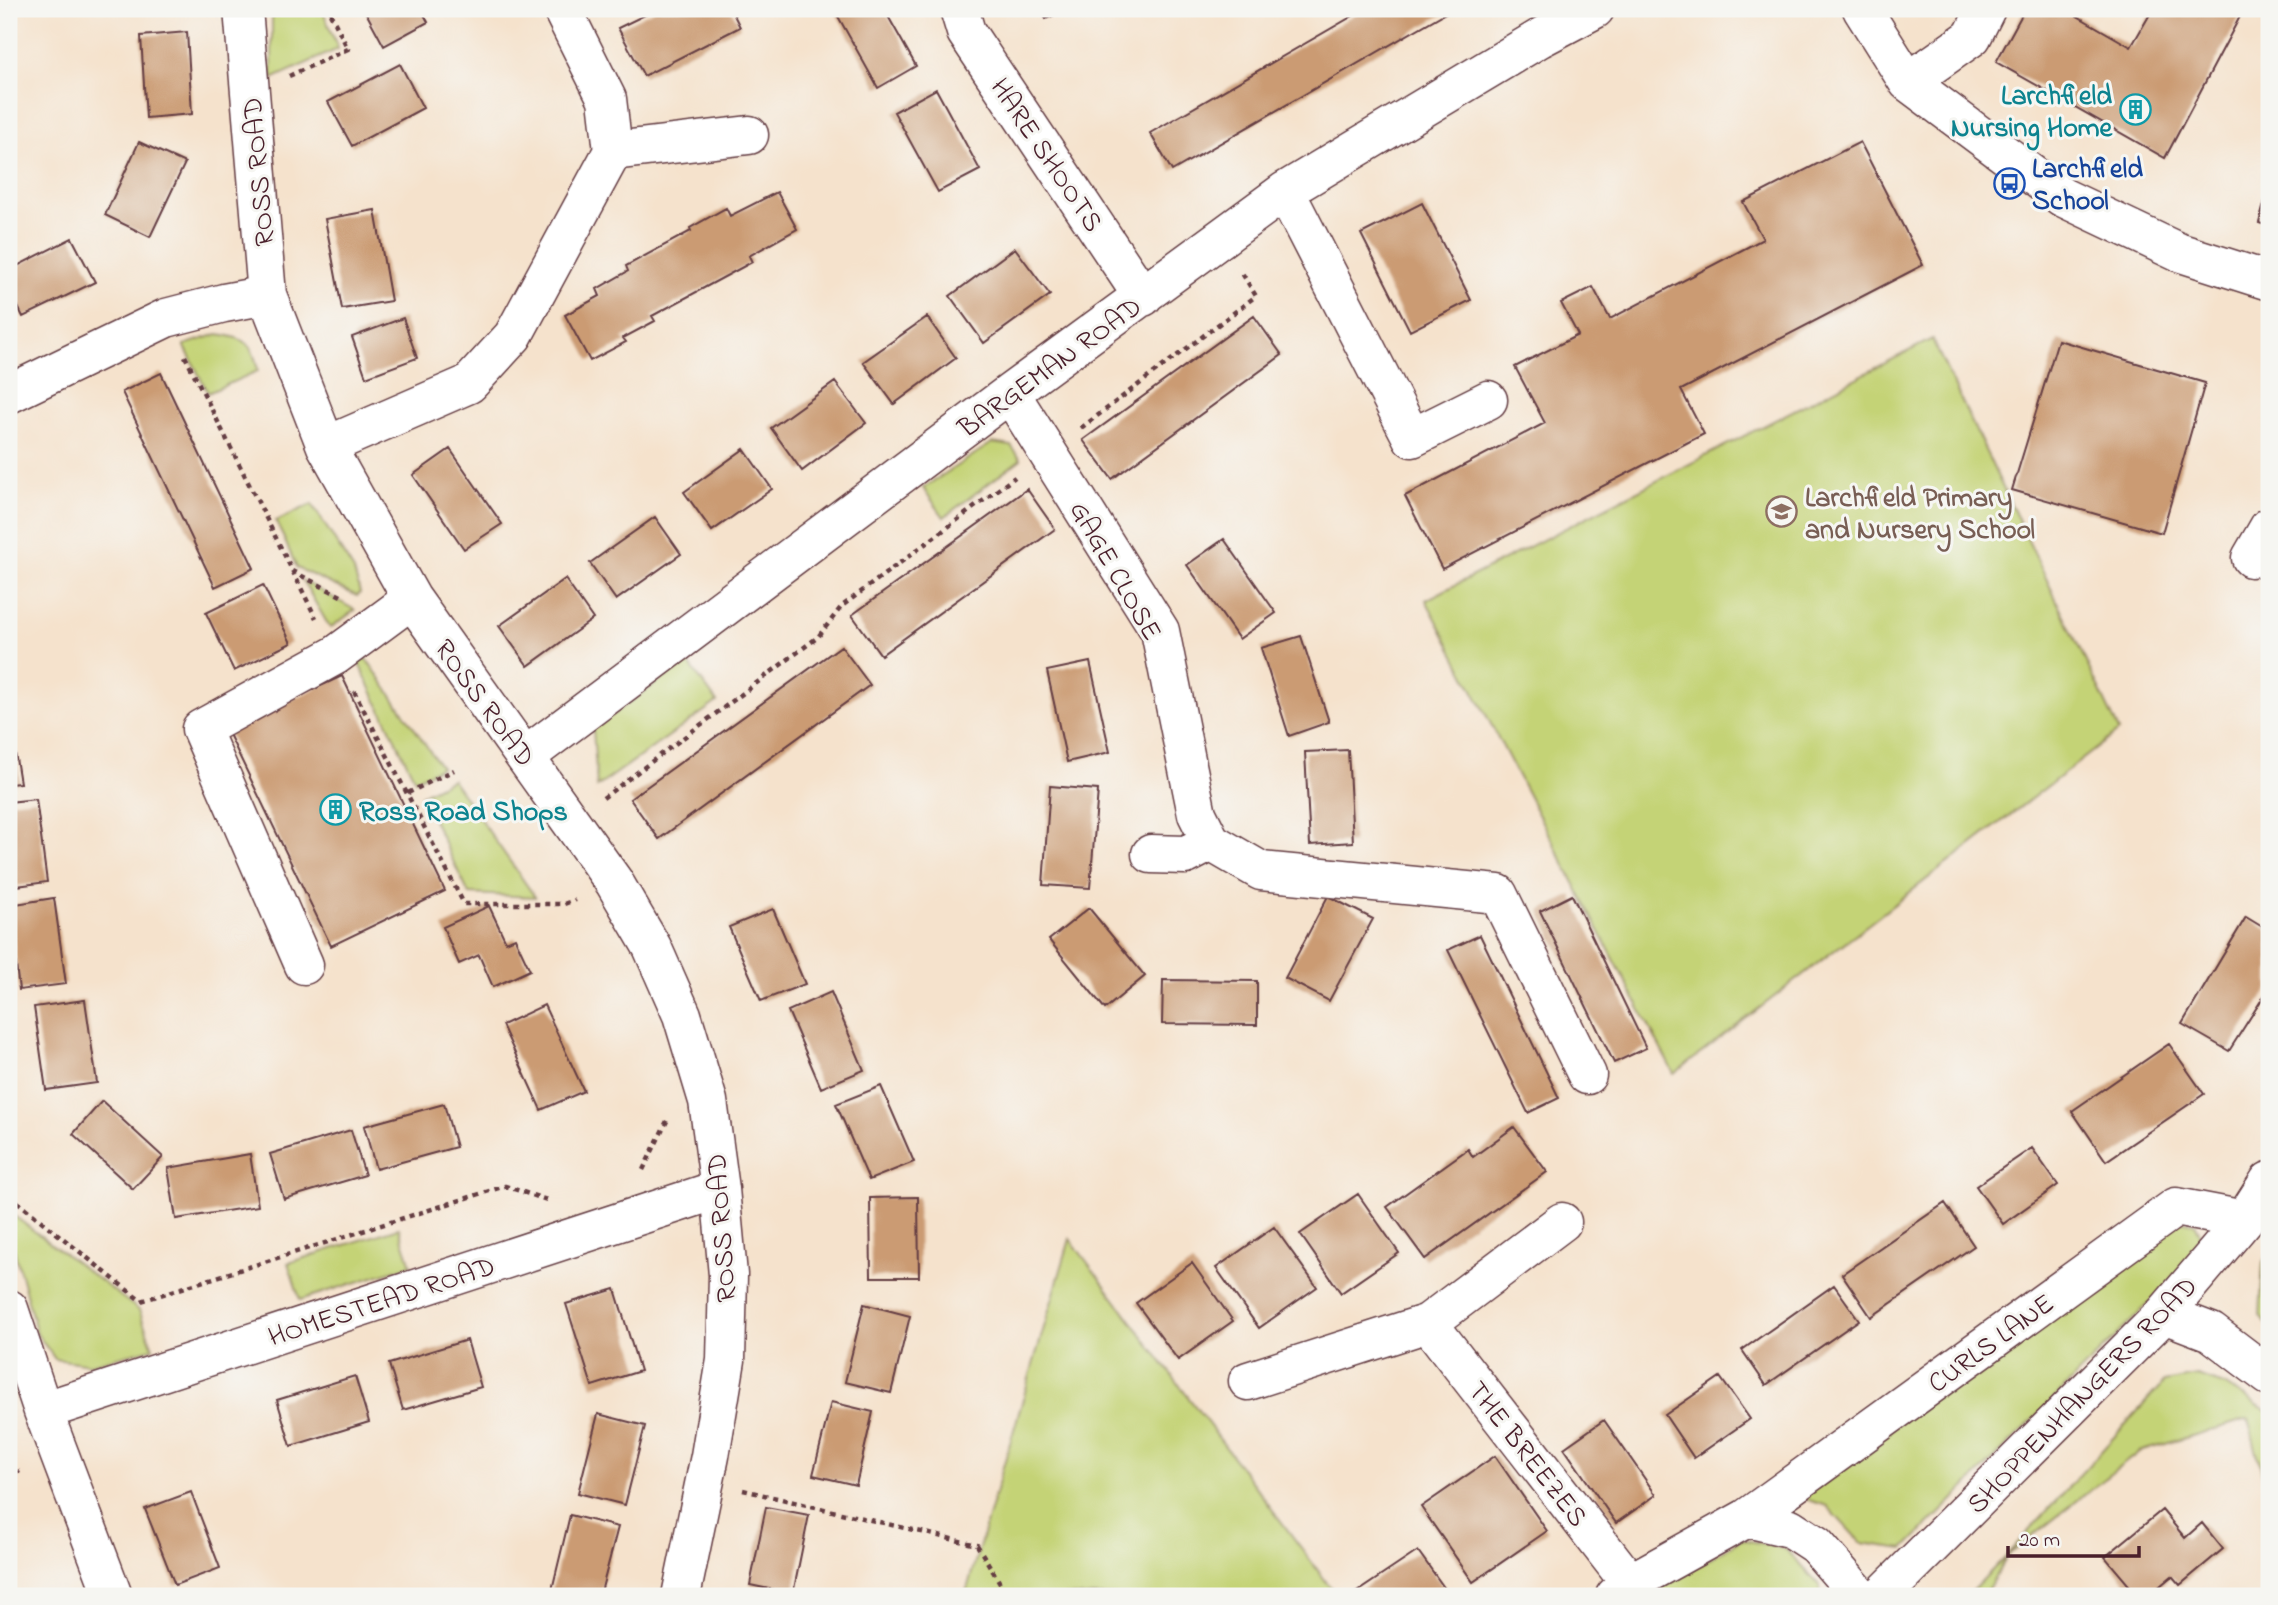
<svg xmlns="http://www.w3.org/2000/svg" width="2278" height="1605" viewBox="0 0 2278 1605" font-family="'Indie Flower',sans-serif">
<style>
.green{fill:#c4d376;stroke:#877950;stroke-width:2}
.building{fill:#cb9b73}
.lines{fill:none;stroke-linecap:round;stroke-linejoin:round}
.minor-casing{stroke:#643c43;stroke-width:41}
.path{stroke:#643c43;stroke-width:4.5;stroke-dasharray:5 5;stroke-linecap:butt}
.minor{stroke:#fff;stroke-width:38}
.labels{text-anchor:middle;stroke-width:6;stroke-linejoin:round;paint-order:stroke}
.culture-label{font-size:28px;font-weight:bold;fill:#0d838f;stroke:#f6f6f2;text-anchor:end}
.street-label{font-size:28px;fill:#4a1f2b;stroke:#f6f6f2}
.transit-label{font-size:28px;font-weight:bold;fill:#164399;stroke:#f6f6f2;text-anchor:start}
.education-label{font-size:28px;font-weight:bold;fill:#785e54;stroke:#f6f6f2;text-anchor:start}
</style>
<rect width="100%" height="100%" fill="#f6f6f2"/>
<filter id="ink" filterUnits="userSpaceOnUse"><feTurbulence type="fractalNoise" baseFrequency=".0143" numOctaves="2"/><feDisplacementMap in="SourceGraphic" scale="14" xChannelSelector="R" yChannelSelector="G"/><feConvolveMatrix kernelMatrix="1 2 1 2 8 2 1 2 1" color-interpolation-filters="sRGB"/></filter>
<filter id="wash" filterUnits="userSpaceOnUse"><feTurbulence type="fractalNoise" baseFrequency=".00686" numOctaves="4" result="noise"/><feDisplacementMap in="SourceGraphic" scale="28" xChannelSelector="R" yChannelSelector="G"/><feGaussianBlur stdDeviation="1.57" result="paint"/><feColorMatrix in="noise" values="0 0 0 0 0 0 0 0 0 0 0 0 0 0 0 0 0 1.4 0 .05"/><feComposite in="paint" operator="in"/></filter>
<g filter="url(#wash)">
<rect width="100%" height="100%" fill="#f5e2cc"/>
<!-- green -->
<path class="green" d="M272 9H322L338 49 272 79Z
M218 334C246 338 253 343 258 371L208 393 184 345Z
M1932 339 2119 731 1674 1074 1426 600Z
M992 443 1011 446 1021 459 944 517 923 488Z
M312 504 354 571 360 593 357 596 297 568 276 521Z
M303 581 355 610 330 628Z
M366 658 441 767 415 780 358 662Z
M687 661 717 702 597 787 593 729Z
M452 779 535 897 469 894 421 795Z
M9 1212 139 1310 153 1348 90 1364 55 1359 37 1334 9 1231Z
M2181 1221 2195 1224 2206 1246 1904 1549 1861 1543 1827 1506 1796 1496Z
M399 1228 411 1265 300 1300 288 1263Z
M1070 1239 1337 1596H965Z
M2269 1253V1328L2260 1315 2263 1262Z
M2197 1376 2227 1386 2269 1412V1499L2248 1419 2139 1452 2007 1556 1984 1596H1967L2006 1556 2164 1382Z
M1742 1539 1785 1549 1819 1584 1821 1596H1648Z"/>
<g id="blocks">
<!-- building -->
<path class="building" d="M364 9H421L428 22 384 46Z
M657 9H731L740 27 644 76 618 28Z
M839 9H884L916 66 878 88 835 11Z
M1040 9H1066L1046 19Z
M1365 9H1452L1172 171 1150 133Z
M2025 9H2065L2131 47 2153 9H2244L2165 158 1996 62Z
M187 32 192 114 146 118 141 36Z
M400 64 423 108 352 146 328 102Z
M936 89 980 170 938 192 894 112Z
M139 142 185 163 150 237 105 215Z
M1860 142 1923 265 1681 390 1704 434 1442 569 1405 496 1545 423 1515 367 1578 335 1561 303 1593 287 1610 319 1763 239 1743 202Z
M2268 189H2269V226L2259 223Z
M777 192 797 229 749 256 752 262 652 316 655 321 623 338 626 342 590 361 565 315 600 296 597 289 628 271 626 266 691 231 690 228 726 208 730 216Z
M1422 203 1471 300 1410 331 1361 234Z
M375 210 391 301 342 309 325 219Z
M72 238 95 282 23 317 9 288V270Z
M1015 248 1050 295 984 343 950 296Z
M1254 316 1282 355 1112 479 1083 440Z
M927 317 956 358 894 404 863 362Z
M403 318 417 358 366 377 352 337Z
M2058 340 2205 383 2162 533 2012 490Z
M161 373 254 568 215 587 122 392Z
M835 382 866 423 802 471 771 428Z
M450 449 502 524 464 549 413 475Z
M744 449 772 489 712 531 684 492Z
M1027 489 1055 529 881 655 852 615Z
M655 517 681 554 616 600 590 563Z
M1224 539 1276 613 1239 639 1187 565Z
M565 579 593 619 528 666 499 626Z
M263 585 291 643 234 671 206 613Z
M1301 636 1329 722 1289 736 1261 648Z
M841 646 870 685 659 839 630 799Z
M1090 662 1110 752 1067 762 1047 671Z
M342 676 445 891 331 946 227 730Z
M9 715 20 783 9 784Z
M1348 750 1353 842 1310 845 1305 752Z
M1050 786 1098 790 1090 888 1043 885Z
M36 799 47 882 9 887V802Z
M1572 895 1646 1048 1614 1063 1540 911Z
M1328 896 1373 919 1329 1001 1285 978Z
M54 898 66 984 19 990 9 905Z
M489 906 506 942 515 938 530 970 493 987 479 955 459 964 443 927Z
M1089 908 1145 976 1105 1009 1049 940Z
M773 909 805 984 761 1001 729 927Z
M2246 917 2269 931V988L2229 1051 2182 1024Z
M1480 935 1559 1098 1528 1113 1448 950Z
M1163 980 1257 981V1025L1162 1024Z
M831 992 864 1070 821 1088 788 1011Z
M85 1000 97 1083 46 1090 34 1007Z
M544 1005 584 1091 541 1110 502 1025Z
M2169 1044 2204 1094 2106 1161 2072 1111Z
M881 1086 914 1162 869 1180 836 1104Z
M102 1101 163 1157 133 1189 73 1134Z
M444 1104 456 1147 376 1169 364 1126Z
M1514 1127 1547 1172 1425 1259 1387 1207 1468 1149 1473 1157Z
M351 1130 365 1175 284 1199 270 1154Z
M2032 1148 2058 1185 2003 1224 1976 1186Z
M250 1154 258 1206 176 1219 168 1168Z
M1358 1194 1399 1253 1341 1293 1300 1234Z
M918 1197 919 1277H871L870 1198Z
M1945 1203 1974 1246 1871 1317 1842 1274Z
M1274 1227 1317 1287 1259 1328 1216 1268Z
M1192 1263 1233 1321 1178 1360 1136 1303Z
M1834 1285 1859 1320 1766 1385 1742 1350Z
M615 1289 640 1371 592 1386 566 1304Z
M864 1304 910 1316 891 1393 845 1382Z
M467 1340 481 1387 403 1410 389 1364Z
M355 1376 369 1422 291 1446 277 1400Z
M1720 1377 1750 1419 1694 1458 1665 1415Z
M831 1402 873 1412 856 1485 813 1475Z
M598 1414 645 1426 625 1505 578 1493Z
M1604 1420 1656 1495 1616 1523 1564 1448Z
M1495 1456 1547 1531 1473 1582 1421 1507Z
M191 1492 220 1568 175 1585 145 1509Z
M766 1507 809 1515 793 1594 750 1585Z
M2162 1510 2185 1538 2202 1523 2223 1549 2180 1585 2172 1576 2148 1596H2138L2105 1557Z
M570 1515 618 1527 600 1596H561L551 1594Z
M1418 1551 1450 1596H1351Z"/>
</g>
</g>
<g filter="url(#ink)">
<use href="#blocks" fill-opacity="0" stroke="#643c43" stroke-width="2"/>
<g class="lines">
<defs>
<path id="minor" d="M243 9 267 295 326 446 412 599 614 882 652 947 682 1015 708 1101 720 1189 728 1275 726 1360 710 1456 681 1596
M959 9 966 32 1143 297
M1862 9 1908 82 2062 197 2178 252 2269 281
M1908 82 1972 37 1986 9
M613 151 749 135
M1285 191 1412 438 1488 400
M1010 393 1160 631 1197 814 1211 842 1261 871 1498 894 1587 1075
M9 394 166 318 224 303 267 295
M326 446 469 384 513 336 613 151 607 99 562 9
M2251 558 2269 527
M526 756 1010 393 1285 191 1540 38 1595 9
M1151 854 1186 855 1211 842
M304 965 201 729 336 655 412 599
M9 1309 43 1411 113 1596
M2164 1314 2211 1332 2269 1376
M1428 1323 1630 1583
M1248 1381 1428 1323 1562 1222
M43 1411 720 1189
M1747 1518 1790 1528 1816 1545 1860 1596
M1615 1596 1630 1583 1747 1518 2176 1207 2244 1220
M1881 1596 2164 1314 2244 1220 2269 1181"/>
</defs>
<!-- minor casing -->
<use href="#minor" class="minor-casing"/>
<!-- path -->
<path class="path" d="M289 76 348 49 328 9
M185 356 316 618
M1081 428 1256 296 1242 273
M292 571 343 597
M354 691 464 904H564L575 900
M408 793 454 770
M603 798 818 637 842 606 1015 477
M643 1170 667 1121
M9 1195 141 1301 505 1186 547 1200
M9 1476 20 1471
M743 1490 977 1545 1008 1596"/>
<!-- minor -->
<use href="#minor" class="minor"/>
</g>
</g>
<!-- icons -->
<defs>
<symbol id="building-ring" viewBox="-11 -11 22 22"><circle r="9.5" fill="#f6f6f2" stroke="#0f9aa8" stroke-width="1.5"/><path d="M-4-6H4V6H1V3H-1V6H-4ZM-2.5-4.3h1.7v1.8h-1.7ZM.8-4.3h1.7v1.8H.8ZM-2.5-1h1.7V.8h-1.7ZM.8-1h1.7V.8H.8Z" fill="#0f9aa8"/></symbol>
<symbol id="bus-ring" viewBox="-11 -11 22 22"><circle r="9.5" fill="#f6f6f2" stroke="#1a4fb4" stroke-width="1.5"/><path d="M-5-6H5V4H4V6H2V4H-2V6H-4V4H-5ZM-3.5-4V0h7V-4ZM-3.5 1.2v1.5H-2V1.2ZM2 1.2v1.5H3.5V1.2Z" fill="#1a4fb4"/></symbol>
<symbol id="school-ring" viewBox="-11 -11 22 22"><circle r="9.5" fill="#f6f6f2" stroke="#8d6e63" stroke-width="1.5"/><path d="M0-5L7-2L0 1L-7-2ZM-4 1L0 2.5L4 1V4Q0 6-4 4Z" fill="#8d6e63"/></symbol>
</defs>
<g fill-rule="evenodd">
<use href="#building-ring" x="2118" y="92" width="35" height="35"/>
<use href="#bus-ring" x="1992" y="166" width="35" height="35"/>
<use href="#school-ring" x="1764" y="494" width="35" height="35"/>
<use href="#building-ring" x="318" y="792" width="35" height="35"/>
</g>
<g class="labels">
<!-- culture labels -->
<g class="culture-label">
<text x="2112" y="104">Larchfield<tspan x="2112" dy="32">Nursing Home</tspan></text>
<text x="359" y="820" text-anchor="start">Ross Road Shops</text>
</g>
<!-- street labels -->
<g class="street-label">
<text transform="translate(1048 154) rotate(56)" y="10">HARE SHOOTS</text>
<text transform="translate(257 172) rotate(-95)" y="10">ROSS ROAD</text>
<text transform="translate(1049 366) rotate(-36)" y="10">BARGEMAN ROAD</text>
<text transform="translate(1117 570) rotate(60)" y="10">GAGE CLOSE</text>
<text transform="translate(486 702) rotate(54)" y="10">ROSS ROAD</text>
<text transform="translate(720 1228) rotate(-94)" y="10">ROSS ROAD</text>
<text transform="translate(381 1300) rotate(-18)" y="10">HOMESTEAD ROAD</text>
<text transform="translate(1990 1342) rotate(-36)" y="10">CURLS LANE</text>
<text transform="translate(2081 1394) rotate(-46)" y="10">SHOPPENHANGERS ROAD</text>
<text transform="translate(1529 1453) rotate(52)" y="10">THE BREEZES</text>
</g>
<!-- transit labels -->
<g class="transit-label">
<text x="2032" y="177">Larchfield<tspan x="2032" dy="32">School</tspan></text>
</g>
<!-- education labels -->
<g class="education-label">
<text x="1805" y="506">Larchfield Primary<tspan x="1805" dy="32">and Nursery School</tspan></text>
</g>
</g>
<!-- margin -->
<rect width="2278" height="1605" fill="none" stroke="#f6f6f2" stroke-width="35"/>
<!-- scale -->
<path d="M2008 1546v10h131v-10" fill="none" stroke="#4a1f2b" stroke-width="3.5"/>
<text x="2019" y="1546" font-size="21" fill="#4a1f2b" stroke="#f6f6f2" stroke-width="5" paint-order="stroke">20 m</text>
</svg>
